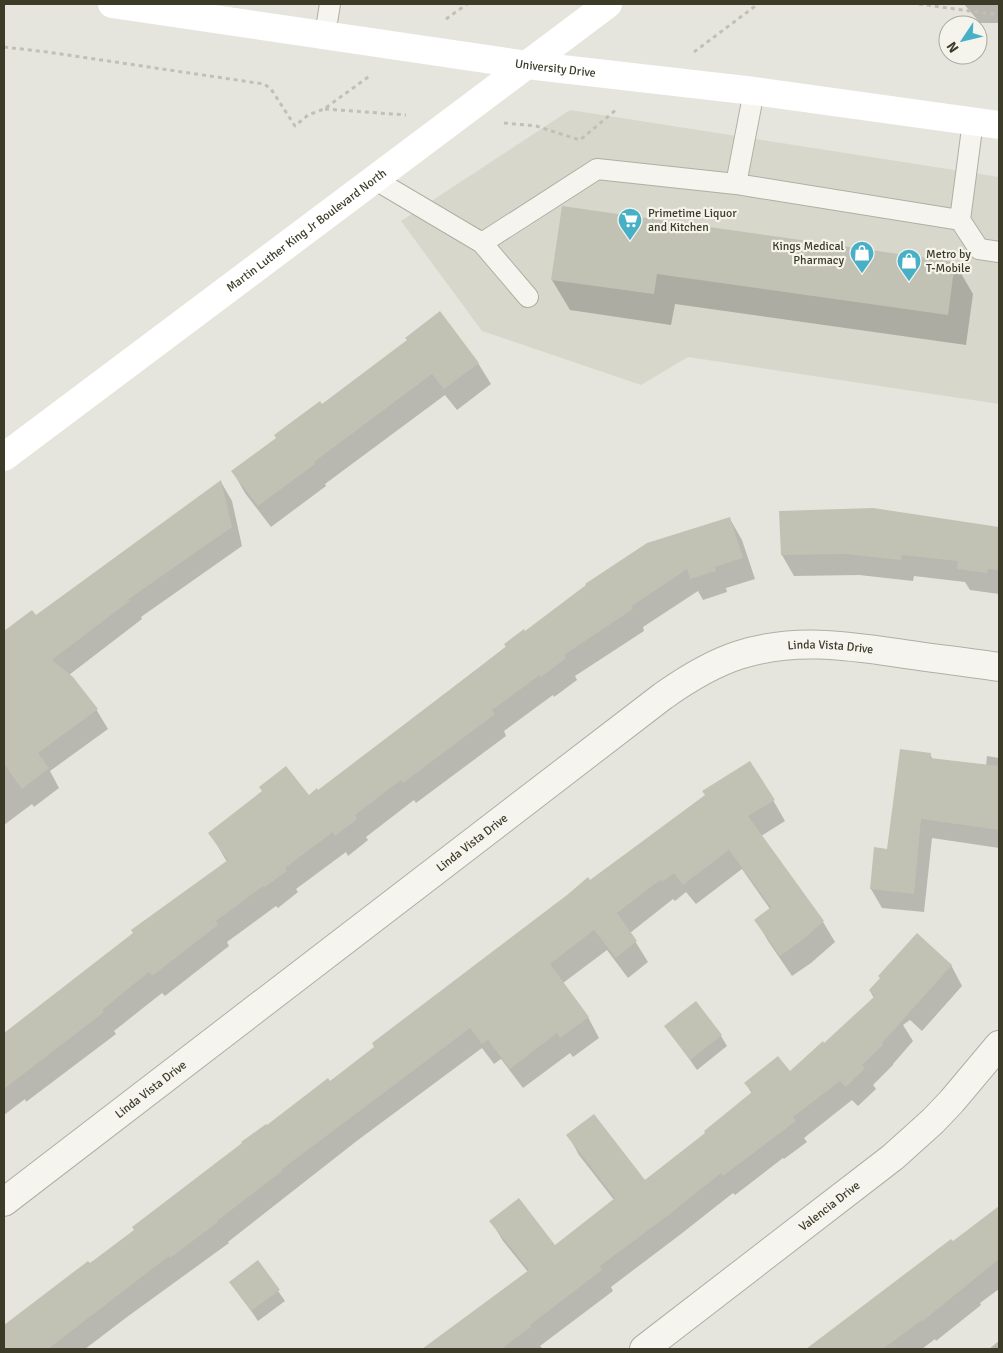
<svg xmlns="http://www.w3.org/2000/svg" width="1003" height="1353" viewBox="0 0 1003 1353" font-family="Signika,sans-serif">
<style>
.built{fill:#d8d7cb}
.shadow{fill:#0003}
.building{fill:#c2c2b4}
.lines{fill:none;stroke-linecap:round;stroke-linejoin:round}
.lane-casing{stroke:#b0afa3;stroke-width:22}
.street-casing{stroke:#b0afa3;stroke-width:30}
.path{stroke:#c1c0b7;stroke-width:3;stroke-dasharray:4 4;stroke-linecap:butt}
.lane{stroke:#f5f4ef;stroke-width:20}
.street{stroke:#f5f4ef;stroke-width:28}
.secondary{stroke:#fff;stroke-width:28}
.labels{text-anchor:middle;stroke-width:4.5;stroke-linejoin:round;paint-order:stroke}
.street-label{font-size:12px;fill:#3c3b27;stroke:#f4f3ec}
.poi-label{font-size:12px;fill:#3c3b27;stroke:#f4f3ec;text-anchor:start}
</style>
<rect width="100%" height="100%" fill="#e6e5dd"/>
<!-- built -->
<path class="built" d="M570 110 999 177V404L688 357 641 385 482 331 401 221Z"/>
<!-- shadow -->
<path class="shadow" d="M964 4H999V23H980Z
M563 207 955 263 973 294 966 345 675 304 671 325 570 310 552 280Z
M408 340 478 363 491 384 457 410 445 395 325 484 326 486 271 527 245 493 233 472Z
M221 482 232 501 242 546 141 617 142 619 69 675 96 709 108 729 50 771 59 788 34 807 32 804 4 825V641Z
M730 519 742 540 755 579 726 588 727 592 703 600 698 591 643 627 644 631 575 676 577 680 554 697 553 695 504 731 506 736 416 803 414 800 366 837 368 840 348 856 346 852 296 889 298 892 278 908 276 906 227 942 229 946 165 996 162 993 114 1031 116 1034 26 1102 25 1099 4 1115V1034L227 862 210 833 318 792 525 632Z
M935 520 999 529V594L970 590 965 582 914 576 913 581 859 575 794 576 782 555Z
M930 754 933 760 986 766 987 756 999 758V848L932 838 924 912 882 908 871 889Z
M773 800 785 821 761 836 823 922 835 942 811 963 792 976 768 941 756 920 770 909 742 869 696 904 686 892 675 901 673 899 630 933 648 962 628 978 607 950 563 983 588 1017 599 1038 573 1057 570 1053 523 1088 501 1059 494 1064 482 1048 358 1140 228 1242 229 1243 127 1317 85 1349H4V1332L6 1330 4 1327 88 1263 90 1265 267 1127 330 1082 590 882Z
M951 965 962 986 922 1031 910 1020 903 1025 913 1041 893 1064V1065L873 1085 876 1089 858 1106 852 1100 804 1138 807 1142 784 1159 783 1158 735 1195 733 1193 681 1234 611 1287 613 1291 540 1346 542 1348 539 1349H425L528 1272 503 1241 491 1221 555 1247 614 1200 579 1155 568 1135 644 1181 706 1133 752 1094 746 1084 790 1073 824 1045 874 998 870 991Z
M666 1026 721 1036 727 1046 697 1070Z
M999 1208V1289L980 1303 981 1305 936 1341 935 1339 922 1349H815Z
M258 1262 285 1301 258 1321 231 1282Z
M999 1341V1349H989Z"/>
<!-- building -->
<path class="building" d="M562 206 955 262 948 315 657 274 654 294 551 280Z
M440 311 479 363 444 389 432 374 314 462 315 464 258 506 231 471 276 438 274 435 320 401 322 404 407 340 405 338Z
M221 480 232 527 126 601 132 599 52 660 73 677 98 709 38 753 49 768 22 789 4 764V631L32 610 36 615Z
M873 508 999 527V570L988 569 987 573 957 569 958 561 902 555 901 560 846 554 781 555 779 511Z
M730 517 743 558 715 567 716 571 690 579 687 569 632 606 633 609 564 655 566 658 541 677 540 675 492 710 495 714 403 783 401 780 355 815 357 819 335 836 333 832 285 868 287 871 265 887 263 886 216 921 218 925 152 976 149 972 102 1010 104 1012 4 1089V1033L133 933 131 930 228 860 208 833 262 791 259 787 286 766 309 795 317 788 318 790 506 647 504 644 524 629 525 631 586 585 585 584 647 543Z
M900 749 931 753 930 758 999 766V830L921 819 914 894 870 889 874 847 887 849Z
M750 761 775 800 748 816 824 921 800 942 780 956 754 920 771 907 729 850 683 885 674 873 662 882 660 880 617 913 637 941 616 958 594 930 550 964 589 1017 560 1038 557 1033 510 1069 488 1040 482 1044 470 1028 281 1170 282 1171 217 1221 218 1222 170 1258 169 1256 48 1349H4V1325L88 1261 90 1263 134 1230 132 1227 242 1143 241 1142 266 1124 267 1125 328 1078 330 1081 374 1047 372 1043 567 895 588 877 590 880 705 795 702 791Z
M917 933 952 965 882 1043 883 1045 862 1065 865 1068 846 1087 840 1081 793 1117 796 1121 723 1176 721 1173 670 1214 600 1266 602 1270 530 1325 531 1327 501 1349H422L529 1270 489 1221 519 1198 555 1245 615 1198 566 1135 594 1114 645 1180 705 1133 704 1131 752 1092 744 1083 778 1056 790 1071 823 1041 824 1043 875 996 869 990 880 978 878 976Z
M696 1001 722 1035 690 1060 664 1026Z
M999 1206V1259L923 1321 922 1320 883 1349H806L951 1239 953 1241Z
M258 1260 280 1290 251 1311 229 1282Z"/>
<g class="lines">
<defs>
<path id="lane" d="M325 35 330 4
M374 179 482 243 597 169 736 184 960 220 973 121
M736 184 754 91
M960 220 979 249 999 252
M482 243 528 297"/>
<g id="street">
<path id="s1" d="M4 1202 663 696C687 679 711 664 739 655 792 638 844 645 898 653 931 658 965 662 999 667"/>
<path id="s2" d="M644 1349 893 1157 933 1121 952 1101 999 1045"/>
</g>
</defs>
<!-- lane casing -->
<use href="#lane" class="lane-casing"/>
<!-- street casing -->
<use href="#street" class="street-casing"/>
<!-- path -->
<path class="path" d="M919 4 999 15
M446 19 467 4
M4 47 47 52 264 84 271 89 295 126 308 115 324 109 371 75
M694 52 758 4
M325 109 406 115
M504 123 536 126 580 140 617 109"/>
<!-- lane -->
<use href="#lane" class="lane"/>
<!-- street -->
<use href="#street" class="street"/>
<!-- secondary -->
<g class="secondary">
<path id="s3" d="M112 4 527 65 754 91 999 125"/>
<path id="s4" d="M4 457 608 4"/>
</g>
</g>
<!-- icons -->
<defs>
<symbol id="supermarket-pin" viewBox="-11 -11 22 30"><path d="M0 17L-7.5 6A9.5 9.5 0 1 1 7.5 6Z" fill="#47b0c6" stroke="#f4f3ec"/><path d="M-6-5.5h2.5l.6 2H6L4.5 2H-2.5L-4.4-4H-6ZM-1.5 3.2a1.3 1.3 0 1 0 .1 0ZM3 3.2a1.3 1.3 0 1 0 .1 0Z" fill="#fff"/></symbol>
<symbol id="shop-pin" viewBox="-11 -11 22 30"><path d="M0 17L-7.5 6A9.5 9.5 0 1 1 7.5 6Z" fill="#47b0c6" stroke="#f4f3ec"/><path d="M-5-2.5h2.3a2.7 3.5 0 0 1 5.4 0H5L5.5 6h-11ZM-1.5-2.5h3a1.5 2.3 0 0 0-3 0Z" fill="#fff"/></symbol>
</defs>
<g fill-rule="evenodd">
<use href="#supermarket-pin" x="616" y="206" width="28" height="38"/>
<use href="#shop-pin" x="848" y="239" width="28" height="38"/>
<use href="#shop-pin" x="895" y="247" width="28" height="38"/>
</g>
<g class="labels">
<!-- street labels -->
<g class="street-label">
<text dy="4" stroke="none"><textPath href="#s3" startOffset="448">University Drive</textPath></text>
<text dy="4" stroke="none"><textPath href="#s4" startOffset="378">Martin Luther King Jr Boulevard North</textPath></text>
<text dy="4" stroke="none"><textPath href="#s1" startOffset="1010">Linda Vista Drive</textPath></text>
<text dy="4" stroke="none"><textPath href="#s1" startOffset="590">Linda Vista Drive</textPath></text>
<text dy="4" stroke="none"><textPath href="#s1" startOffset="185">Linda Vista Drive</textPath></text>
<text dy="4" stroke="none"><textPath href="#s2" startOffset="234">Valencia Drive</textPath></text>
</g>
<!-- poi labels -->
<g class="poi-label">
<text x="648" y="217">Primetime Liquor<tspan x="648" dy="14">and Kitchen</tspan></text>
<text x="844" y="250" text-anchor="end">Kings Medical<tspan x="844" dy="14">Pharmacy</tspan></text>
<text x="926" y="258">Metro by<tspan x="926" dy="14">T-Mobile</tspan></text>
</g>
</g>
<!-- border -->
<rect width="1003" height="1353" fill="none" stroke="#3c3b27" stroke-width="10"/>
<!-- north arrow -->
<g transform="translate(963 40) rotate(235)"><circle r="24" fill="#f4f3ec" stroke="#aaa99d"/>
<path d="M0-4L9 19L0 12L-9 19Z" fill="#47b0c6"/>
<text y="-8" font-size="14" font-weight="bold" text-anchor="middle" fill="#3c3b27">N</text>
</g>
</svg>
